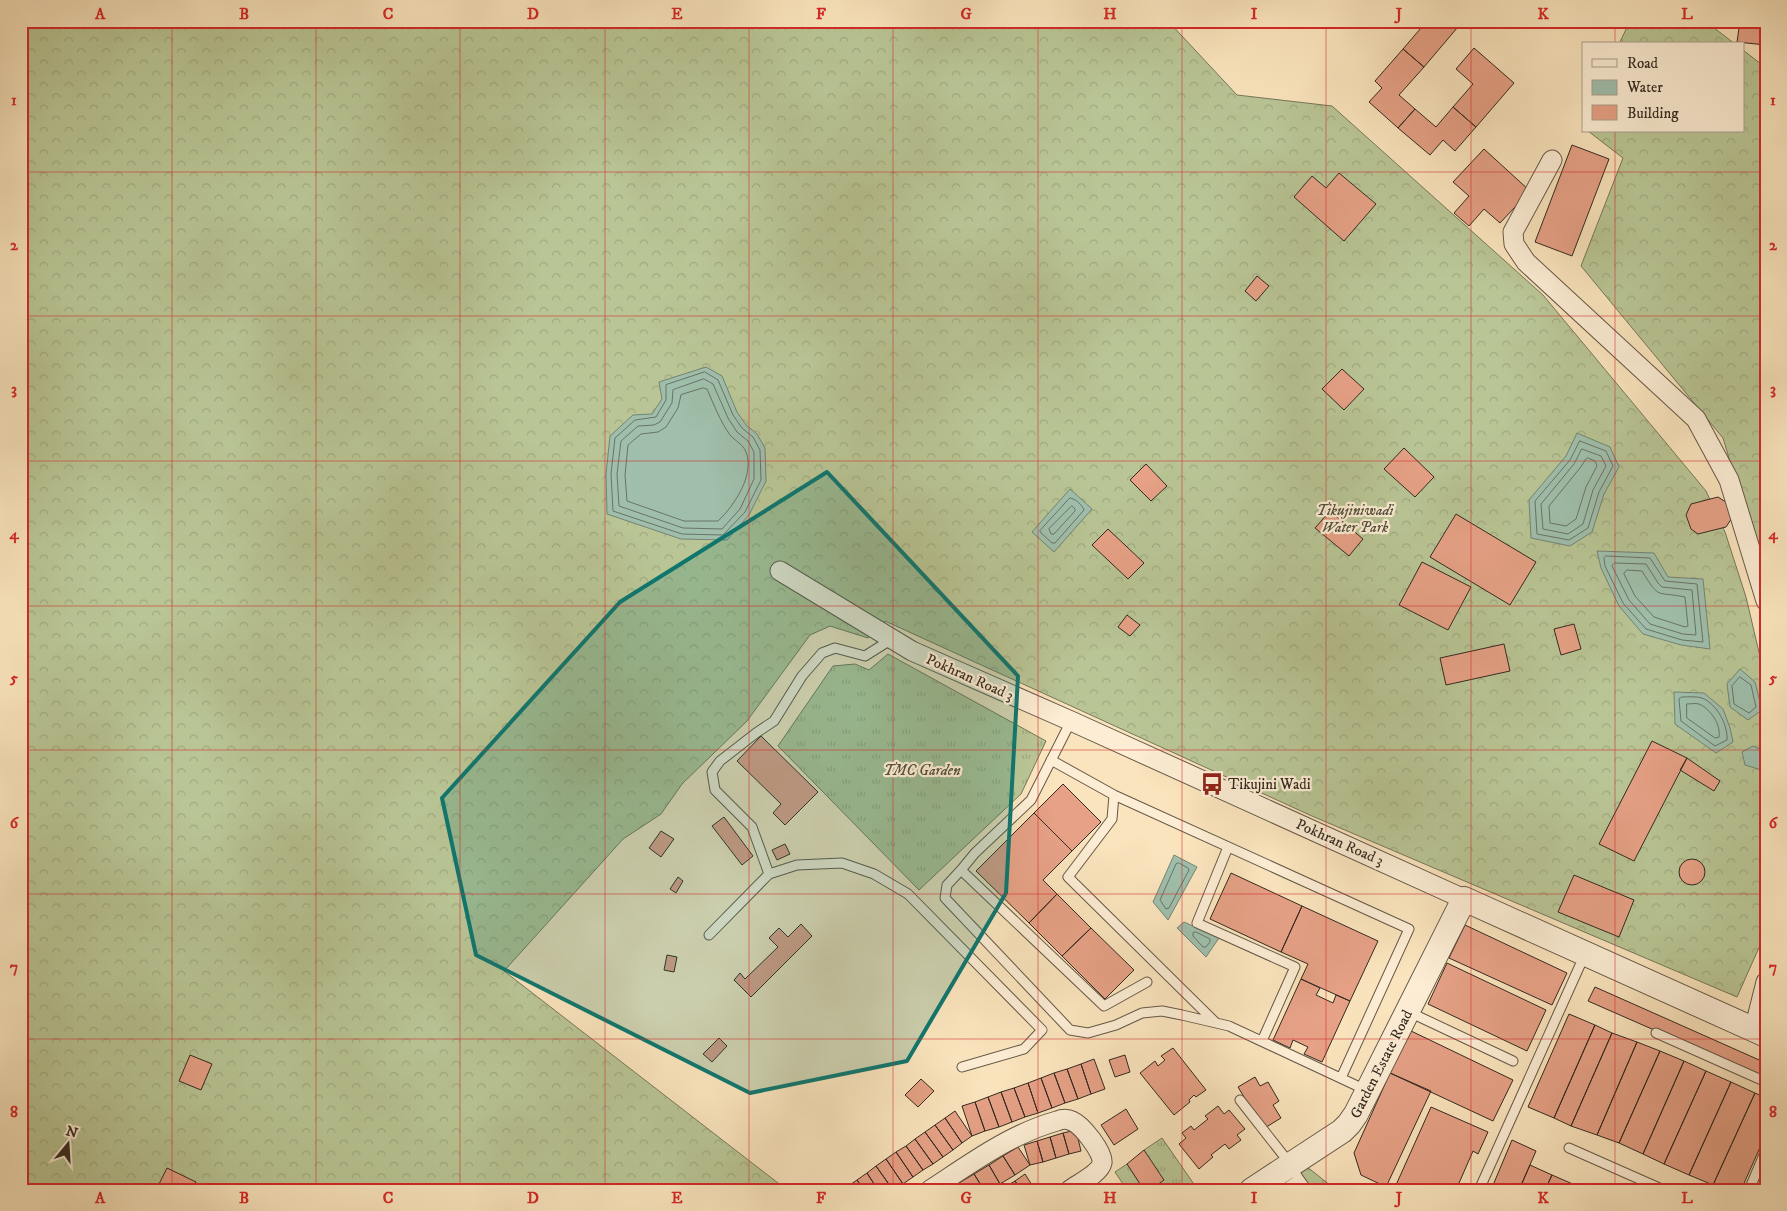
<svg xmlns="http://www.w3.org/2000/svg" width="1787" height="1211" viewBox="0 0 1787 1211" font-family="'IM FELL DW Pica',serif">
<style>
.grass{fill:url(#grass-tufts);stroke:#76775a}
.forest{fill:url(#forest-crowns);stroke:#76775a}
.water{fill:#9fbfac;stroke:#748374}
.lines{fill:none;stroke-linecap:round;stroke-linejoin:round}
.shore{stroke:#697466;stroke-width:1}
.building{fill:#e6a186;stroke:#332920}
.service-casing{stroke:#655847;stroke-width:11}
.minor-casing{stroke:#655847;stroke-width:21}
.tertiary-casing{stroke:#655847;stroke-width:26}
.service{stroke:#fcedd4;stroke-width:9}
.minor{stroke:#fcedd4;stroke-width:19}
.tertiary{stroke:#fcedd4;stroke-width:24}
.marked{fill:#0f766e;fill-opacity:0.2;stroke:#0f766e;stroke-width:4;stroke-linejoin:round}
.grid{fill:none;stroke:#d62828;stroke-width:1;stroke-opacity:0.55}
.labels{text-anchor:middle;stroke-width:4.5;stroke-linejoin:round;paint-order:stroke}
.park-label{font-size:15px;font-style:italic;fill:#54503d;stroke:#fcedd4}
.street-label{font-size:15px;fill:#332920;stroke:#fcedd4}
.poi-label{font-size:15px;fill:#332920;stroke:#fcedd4;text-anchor:start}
.neatline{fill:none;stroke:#d62828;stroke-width:2}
.grid-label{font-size:16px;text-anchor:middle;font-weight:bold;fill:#d62828}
</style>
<defs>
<pattern id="grass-tufts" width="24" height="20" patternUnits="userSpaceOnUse" patternTransform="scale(1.25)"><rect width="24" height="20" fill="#b9c595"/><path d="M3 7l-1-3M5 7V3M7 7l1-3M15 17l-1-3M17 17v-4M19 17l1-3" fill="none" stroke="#a0a980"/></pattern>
<pattern id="forest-crowns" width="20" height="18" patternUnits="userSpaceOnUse" patternTransform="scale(1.25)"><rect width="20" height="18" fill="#b9c595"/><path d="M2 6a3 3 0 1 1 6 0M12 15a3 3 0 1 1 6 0" fill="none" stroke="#a0a980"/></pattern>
</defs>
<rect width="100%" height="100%" fill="#fae4bd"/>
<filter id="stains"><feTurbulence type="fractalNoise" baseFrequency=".004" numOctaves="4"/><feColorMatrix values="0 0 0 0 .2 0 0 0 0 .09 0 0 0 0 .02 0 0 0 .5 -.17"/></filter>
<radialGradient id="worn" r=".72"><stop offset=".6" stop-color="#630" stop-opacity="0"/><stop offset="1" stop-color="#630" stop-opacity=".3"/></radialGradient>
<!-- grass -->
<path class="grass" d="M888 654 1046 741 1021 794 919 890 778 746 833 666 855 664 869 670Z
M1162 1138 1198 1190H1150L1144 1150Z
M1127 1164 1144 1190H1127L1115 1172Z
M1306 1166 1336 1190H1278L1275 1186Z"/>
<!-- forest -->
<path class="forest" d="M21 21H1168L1237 95 1332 106 1543 295 1706 491 1725 532 1746 597 1766 682V932L1737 997 1312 816 885 621 868 638 830 626 810 635 747 721 682 784 661 814 623 839 504 971 787 1190H21Z
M1630 21H1705L1735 44H1619Z
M1743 50 1766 68V582L1723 438 1581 266 1623 158 1588 131H1743Z"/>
<!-- water -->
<path class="water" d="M706 367 722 376 737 412 746 425 757 434 765 448 766 481 749 515 727 540 681 539 607 514 606 474 610 436 633 415 652 414 662 399 659 382Z
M1577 433 1610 447 1619 467 1604 494 1592 532 1570 546 1531 538 1529 500 1566 456Z
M1070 489 1092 509 1054 552 1032 532Z
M1597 551 1654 553 1668 577 1703 579 1710 649 1681 645 1643 634 1619 606 1601 568Z
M1740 669 1755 682 1762 710 1748 720 1730 707 1727 684Z
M1674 692 1704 693 1723 709 1730 728 1733 742 1716 753 1675 724Z
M1753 746 1766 752 1765 771 1745 765 1742 752Z
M1174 855 1197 867 1168 920 1153 902Z
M1184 922 1219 938 1206 957 1177 928Z"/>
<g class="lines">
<!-- shore -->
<path class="shore" d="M705 372 718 380 733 415 742 428 753 437 760 450 761 480 745 512 723 535 682 534 613 511 611 474 615 438 635 420 656 417 666 400V385Z
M704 379 713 384 728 418 737 432 748 441 754 452V479L740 509 722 529 683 528 619 506 617 474 621 441 638 426 654 425 660 422 672 403 673 390Z
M703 388 707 389C714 405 720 421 730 435 735 441 743 444 746 452 755 475 734 506 718 521H684L627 501 625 475 628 445 641 434 658 432 666 427 678 408 681 395Z
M1580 441 1606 451 1613 466 1599 492 1588 528 1569 540 1537 534 1535 501 1570 460Z
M1582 449 1601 456 1606 466 1593 490 1583 524 1568 534 1543 529 1541 504 1574 464Z
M1588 458 1595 461 1597 466 1586 487 1576 519 1566 526 1550 523 1549 506 1580 468 1586 459Z
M1070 498C1075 498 1083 506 1084 510L1055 543H1052L1041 533 1040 531Z
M1072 506 1075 509V511L1054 534H1051L1049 529Z
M1606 556 1650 558 1665 581 1697 584 1703 642 1682 640 1646 629 1623 603 1605 566 1604 558Z
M1615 563 1646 564 1658 583 1662 587 1692 590 1696 635 1683 634 1650 624 1629 600 1612 566Z
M1627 570 1642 571C1660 600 1655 591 1685 597L1688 626 1685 627 1654 617 1635 596 1624 574Z
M1740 677 1751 685 1756 707 1749 713 1734 704 1732 686Z
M1682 697C1688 697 1696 696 1702 698 1717 704 1728 725 1727 740L1715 746 1681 721 1679 699Z
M1687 704C1690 704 1696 703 1699 704 1711 709 1721 725 1719 737L1715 738 1687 718Z
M1179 863 1188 868 1189 870 1169 908 1166 909 1160 900 1176 864Z
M1196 932 1210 939V942L1206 947H1203L1193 936V933Z"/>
</g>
<!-- building -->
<path class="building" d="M1427 21H1463L1424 67 1403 49Z
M1740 21H1766V45L1737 42Z
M1474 48 1514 83 1476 127 1453 107 1473 84 1456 69Z
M1403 49 1424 67 1399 95 1415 109 1398 128 1369 102 1382 88 1375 81Z
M1453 107 1476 127 1455 151 1443 140 1430 155 1398 128 1415 109 1436 127Z
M1572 145 1609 159 1572 256 1535 242Z
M1484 149 1530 191 1500 223 1484 209 1469 226 1454 213 1469 196 1453 182Z
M1339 173 1376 204 1344 241 1294 197 1312 176 1326 188Z
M1257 276 1269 286 1256 301 1245 291Z
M1342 369 1364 389 1344 410 1322 389Z
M1404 448 1434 477 1415 497 1384 469Z
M1146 464 1167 486 1151 501 1130 480Z
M1718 497 1729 504 1732 518 1726 527 1698 534 1691 529 1686 515 1691 504Z
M1330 511 1363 539 1349 556 1315 528Z
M1456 514 1536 562 1510 605 1430 557Z
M1108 529 1144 563 1128 579 1092 545Z
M1422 562 1471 587 1448 630 1399 605Z
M1127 615 1140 625 1130 636 1118 627Z
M1574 624 1581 649 1561 655 1554 629Z
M1504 644 1510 671 1446 685 1440 658Z
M761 736 818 792 785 825 773 813 781 804 737 761Z
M1652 741 1687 758 1634 861 1599 844Z
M1687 758 1720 781 1714 791 1680 770Z
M1063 784 1101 822 1072 851 1034 813Z
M1034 813 1072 851 1043 880 1057 894 1029 923 976 871Z
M724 817 753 856 742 865 712 826Z
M661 831 674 839 661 857 649 848Z
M785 844 790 854 777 860 772 850Z
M1679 872a13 13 0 1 1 26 0a13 13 0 1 1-26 0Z
M1231 873 1302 906 1281 952 1210 919Z
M1574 875 1634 900 1619 937 1558 912Z
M678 877 683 881 676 893 670 889Z
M1057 894 1091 928 1062 956 1029 923Z
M1302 906 1378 941 1350 1001 1301 979 1308 964 1281 952Z
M801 924 812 936 751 997 734 980 740 973 745 979 778 947 769 938 779 928 788 937Z
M1465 925 1567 973 1552 1005 1449 958Z
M1091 928 1134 970 1105 999 1062 956Z
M667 955 677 957 674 972 664 970Z
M1447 963 1546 1010 1527 1051 1428 1004Z
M1301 979 1320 988 1316 995 1333 1003 1336 995 1350 1001 1322 1062 1304 1054 1308 1047 1293 1040 1290 1048 1273 1040Z
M1595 987 1766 1063V1079L1588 1001Z
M1569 1014 1595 1025 1554 1118 1528 1107Z
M1595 1025 1612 1033 1571 1126 1554 1118Z
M1409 1030 1513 1080 1493 1121 1390 1073Z
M1612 1033 1637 1042 1597 1135 1571 1126Z
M719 1038 727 1046 712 1062 703 1054Z
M1637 1042 1660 1051 1619 1143 1597 1135Z
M1173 1048 1206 1090 1196 1097 1194 1095 1189 1100 1190 1102 1174 1115 1140 1073 1155 1061 1158 1066 1165 1060 1161 1056Z
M1660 1051 1684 1061 1643 1154 1619 1143Z
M190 1055 212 1064 201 1090 179 1081Z
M1125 1055 1130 1072 1115 1077 1109 1060Z
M1094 1059 1105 1089 1091 1094 1081 1064Z
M1684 1061 1706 1071 1664 1164 1643 1154Z
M1081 1064 1091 1094 1078 1099 1067 1069Z
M1067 1069 1078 1099 1065 1103 1054 1073Z
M1706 1071 1731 1082 1689 1175 1664 1164Z
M1054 1073 1065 1103 1052 1108 1041 1078Z
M1390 1073 1431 1091 1386 1187 1361 1175 1354 1153Z
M1255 1077 1260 1086 1268 1082 1279 1101 1273 1105 1281 1118 1263 1129 1238 1087Z
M1041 1078 1052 1108 1038 1113 1028 1083Z
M921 1079 934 1091 918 1107 905 1095Z
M1731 1082 1755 1093 1713 1185 1689 1175Z
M1028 1083 1038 1113 1025 1117 1014 1088Z
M1014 1088 1025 1117 1012 1122 1001 1092Z
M1001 1092 1012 1122 999 1127 988 1097Z
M1755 1093 1766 1098V1134L1741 1190H1723L1713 1185Z
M988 1097 999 1127 985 1131 975 1102Z
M975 1102 985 1131 972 1136 962 1106Z
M1218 1106 1224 1114 1229 1110 1245 1129 1237 1135 1241 1140 1229 1149 1225 1144 1211 1155 1213 1157 1199 1169 1179 1144 1186 1138 1182 1133 1191 1126 1194 1130 1208 1119 1205 1116Z
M1431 1107 1488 1132 1478 1154 1473 1151 1456 1190H1406L1396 1185Z
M1126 1109 1138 1129 1114 1145 1101 1125Z
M955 1111 972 1136 962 1143 945 1118Z
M945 1118 962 1143 953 1150 935 1125Z
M935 1125 953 1150 943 1157 925 1132Z
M1076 1130 1081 1151 1069 1154 1063 1133Z
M925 1132 943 1157 933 1164 915 1139Z
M1063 1133 1069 1154 1056 1158 1050 1137Z
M1050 1137 1056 1158 1043 1162 1037 1141Z
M915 1139 933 1164 923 1170 906 1146Z
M1512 1140 1536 1151 1519 1190H1491Z
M1037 1141 1043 1162 1030 1165 1024 1145Z
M906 1146 923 1170 913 1177 896 1152Z
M1018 1147 1030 1165 1015 1175 1003 1156Z
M1144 1150 1164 1180 1150 1190H1144L1127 1164Z
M896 1152 913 1177 903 1184 886 1159Z
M1003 1156 1015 1175 1000 1184 989 1165Z
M886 1159 903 1184 895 1190H893L876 1166Z
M989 1165 1000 1184 990 1190H984L974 1174Z
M1530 1165 1552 1175 1545 1190H1519Z
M876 1166 893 1190H878L867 1173Z
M167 1168 196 1182 192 1190H166L158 1186Z
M867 1173 878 1190H864L857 1180Z
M974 1174 984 1190H964L959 1183Z
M1025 1174 1035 1190H1021L1015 1181Z
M1552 1175 1575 1185 1573 1190H1545Z
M857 1180 864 1190H849L847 1187Z
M1015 1181 1021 1190H1007L1005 1187Z"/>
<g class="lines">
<defs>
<path id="service" d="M1071 721 1031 800 975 853 961 870 947 885 945 898 1070 1030 1088 1033 1116 1025 1142 1013 1162 1011 1182 1015 1229 1026 1366 1090
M1051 760 1114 795 1112 819 1068 877 1215 1022
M1114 795 1409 929 1341 1078
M1228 847 1197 923 1295 967 1262 1041
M961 870 1104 1006 1147 982
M769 874 797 865 842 863 874 874 908 894 1042 1030 1024 1049 962 1067
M709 935 769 874 752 827 715 790 712 772 720 761 756 733 774 721 802 676 822 653 835 648 865 656 892 639
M1409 1012 1513 1061
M1656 1033 1766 1082
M1240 1100 1287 1160 1299 1179 1283 1190
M1569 1148 1664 1190
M1299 1179 1307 1190
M1479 1190 1585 954
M1749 1190 1766 1150"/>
<path id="minor" d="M1552 160 1513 232 1514 244 1526 262 1696 419 1729 480 1766 601
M780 571 912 651 1071 721 1464 899
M1754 1030 1766 982
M930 1190C970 1164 1010 1134 1057 1121 1062 1119 1068 1119 1072 1121 1082 1125 1104 1153 1102 1163 1100 1173 1078 1184 1070 1190"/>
<path id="tertiary" d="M1252 1190 1342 1131 1349 1124 1356 1114 1464 899 1766 1035"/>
</defs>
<!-- service casing -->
<use href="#service" class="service-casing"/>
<!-- minor casing -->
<use href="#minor" class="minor-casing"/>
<!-- tertiary casing -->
<use href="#tertiary" class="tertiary-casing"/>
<!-- service -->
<use href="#service" class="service"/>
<!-- minor -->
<use href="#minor" class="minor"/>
<!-- tertiary -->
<use href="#tertiary" class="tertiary"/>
</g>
<!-- marked area -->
<path class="marked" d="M827 472 1018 676 1006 893 907 1061 750 1093 476 955 442 798 620 602Z"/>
<!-- grid -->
<path class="grid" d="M172 21V1190M316 21V1190M460 21V1190M605 21V1190M749 21V1190M893 21V1190M1038 21V1190M1182 21V1190M1326 21V1190M1471 21V1190M1615 21V44M1615 131V1190M21 172H1766M21 316H1766M21 461H1766M21 606H1766M21 750H1766M21 894H1766M21 1039H1766"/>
<!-- icons -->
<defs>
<symbol id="bus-bare" viewBox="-9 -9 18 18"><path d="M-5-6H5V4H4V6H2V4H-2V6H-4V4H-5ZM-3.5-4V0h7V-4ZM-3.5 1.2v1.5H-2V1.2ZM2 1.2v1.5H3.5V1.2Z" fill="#8f2418" stroke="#fcedd4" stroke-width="2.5" paint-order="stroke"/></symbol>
</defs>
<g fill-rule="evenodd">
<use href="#bus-bare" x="1196" y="768" width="32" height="32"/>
</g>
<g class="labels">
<!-- park labels -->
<g class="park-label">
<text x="1355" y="515">Tikujiniwadi<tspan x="1355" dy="17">Water Park</tspan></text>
<text x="922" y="775">TMC Garden</text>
</g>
<!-- street labels -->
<g class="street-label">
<text transform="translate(970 677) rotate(24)" y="5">Pokhran Road 3</text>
<text transform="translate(1340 842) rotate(24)" y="5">Pokhran Road 3</text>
<text transform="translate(1381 1064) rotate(-63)" y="5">Garden Estate Road</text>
</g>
<!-- poi labels -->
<g class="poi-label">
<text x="1228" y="789">Tikujini Wadi</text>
</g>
</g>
<!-- margin -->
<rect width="1787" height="1211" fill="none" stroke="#fae4bd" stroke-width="55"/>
<!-- legend -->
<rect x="1582" y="42" width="162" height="90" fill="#fcedd4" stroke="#ac9f8c"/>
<rect x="1592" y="59" width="25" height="8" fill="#fcedd4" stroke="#ac9f8c"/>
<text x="1627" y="68" font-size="15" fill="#332920">Road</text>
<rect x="1592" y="80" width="25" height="15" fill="#9fbfac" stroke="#ac9f8c"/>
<text x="1627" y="92" font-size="15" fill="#332920">Water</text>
<rect x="1592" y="105" width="25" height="15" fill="#e6a186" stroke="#ac9f8c"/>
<text x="1627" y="118" font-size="15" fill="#332920">Building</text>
<!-- north arrow -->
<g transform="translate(68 1144) rotate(18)" stroke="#fcedd4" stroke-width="4" paint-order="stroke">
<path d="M0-4L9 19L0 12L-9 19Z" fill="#332920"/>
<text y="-8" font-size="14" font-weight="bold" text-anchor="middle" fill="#332920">N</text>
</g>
<rect x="28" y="28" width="1732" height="1156" class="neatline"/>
<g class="grid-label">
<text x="100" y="19">A</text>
<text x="244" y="19">B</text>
<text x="388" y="19">C</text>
<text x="533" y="19">D</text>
<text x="677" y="19">E</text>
<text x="821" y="19">F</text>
<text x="966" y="19">G</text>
<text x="1110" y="19">H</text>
<text x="1254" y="19">I</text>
<text x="1399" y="19">J</text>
<text x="1543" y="19">K</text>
<text x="1687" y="19">L</text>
<text x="14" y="105">1</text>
<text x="1773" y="105">1</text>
<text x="14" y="250">2</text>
<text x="1773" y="250">2</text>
<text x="14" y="394">3</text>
<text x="1773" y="394">3</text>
<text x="14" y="539">4</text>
<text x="1773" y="539">4</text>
<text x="14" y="683">5</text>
<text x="1773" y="683">5</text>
<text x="14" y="828">6</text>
<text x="1773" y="828">6</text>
<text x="14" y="972">7</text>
<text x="1773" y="972">7</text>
<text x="14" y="1117">8</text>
<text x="1773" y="1117">8</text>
<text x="100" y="1203">A</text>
<text x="244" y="1203">B</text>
<text x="388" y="1203">C</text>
<text x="533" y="1203">D</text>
<text x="677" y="1203">E</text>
<text x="821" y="1203">F</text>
<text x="966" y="1203">G</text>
<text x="1110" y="1203">H</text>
<text x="1254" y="1203">I</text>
<text x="1399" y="1203">J</text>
<text x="1543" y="1203">K</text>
<text x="1687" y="1203">L</text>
</g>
<rect width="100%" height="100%" filter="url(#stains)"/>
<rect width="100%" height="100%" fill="url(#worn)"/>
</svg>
